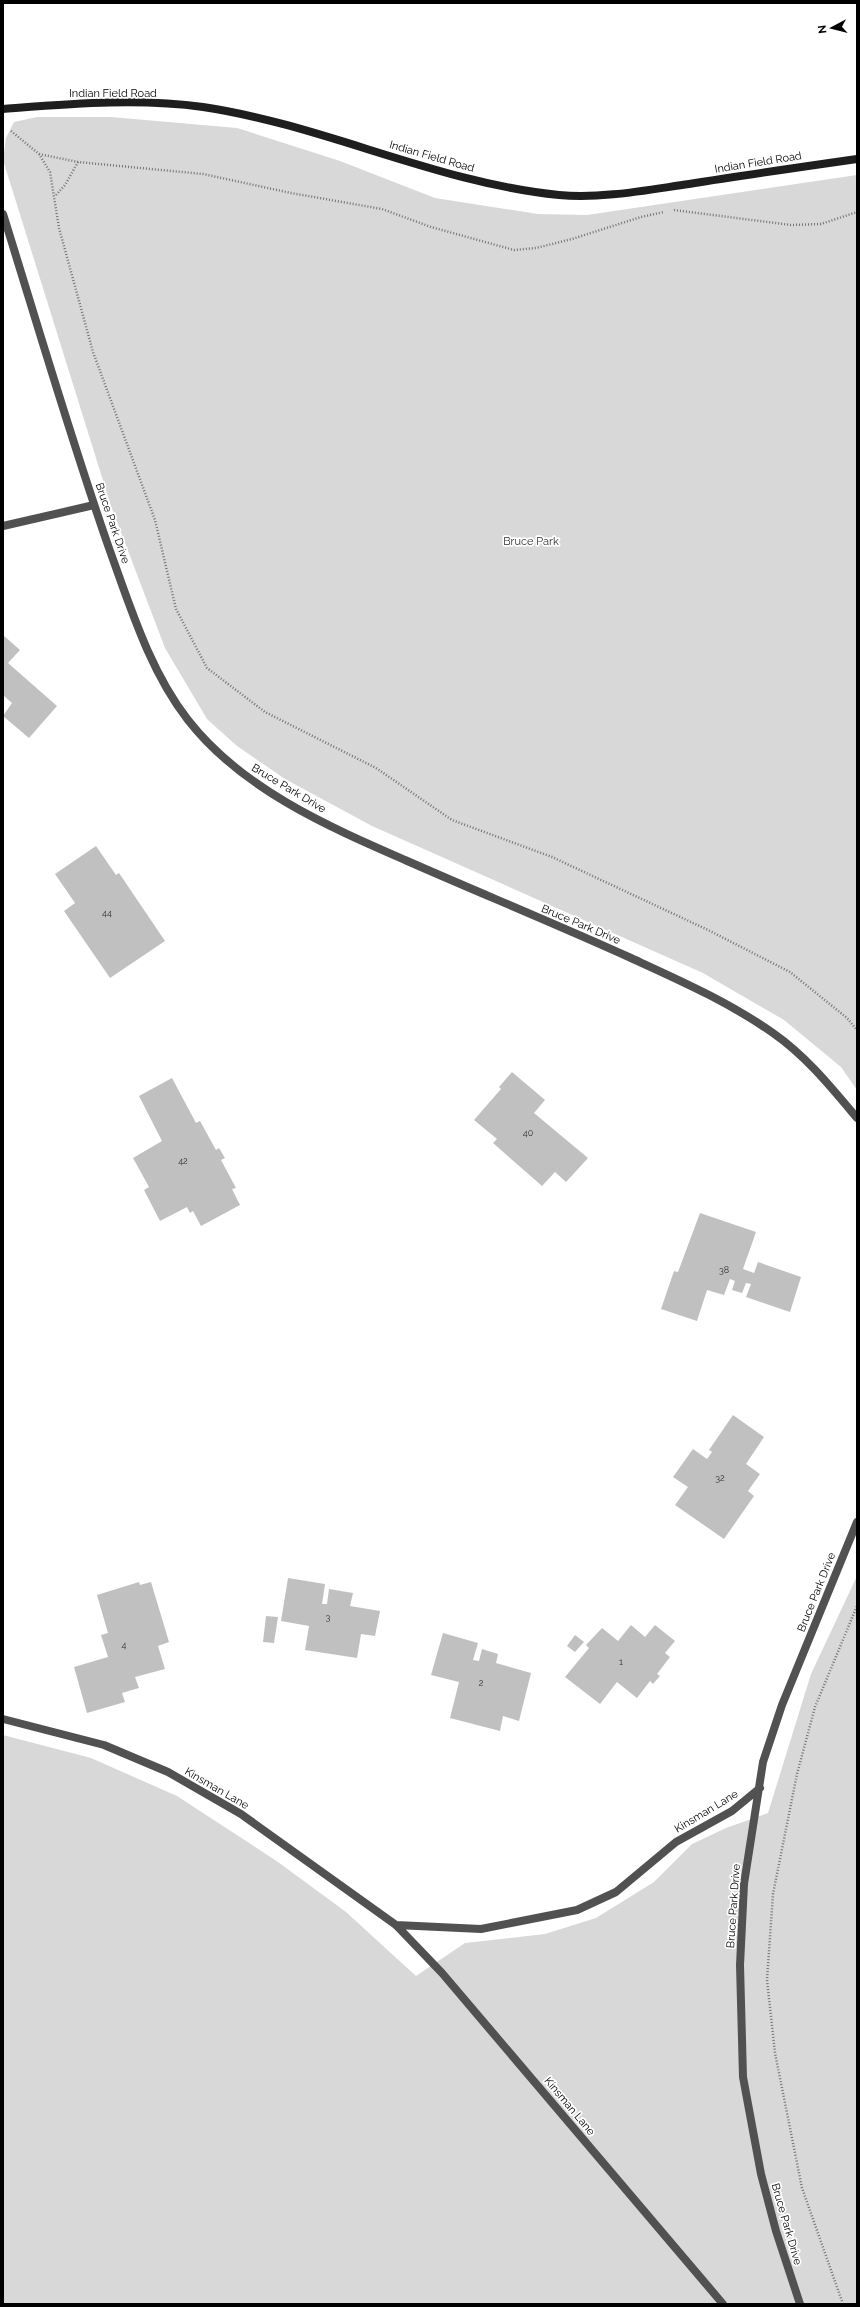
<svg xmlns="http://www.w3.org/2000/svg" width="860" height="2307" viewBox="0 0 860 2307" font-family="Raleway,sans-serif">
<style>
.green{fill:#d8d8d8}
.building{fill:#c0c0c0}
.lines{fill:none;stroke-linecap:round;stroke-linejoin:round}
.path{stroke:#737373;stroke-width:2.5;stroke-dasharray:1 2;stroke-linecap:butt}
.lane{stroke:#515151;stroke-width:8}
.street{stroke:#515151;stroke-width:8}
.secondary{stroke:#1e1e1e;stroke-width:8}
.labels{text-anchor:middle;stroke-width:3.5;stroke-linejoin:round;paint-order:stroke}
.number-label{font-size:9px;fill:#303030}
.street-label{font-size:11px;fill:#000;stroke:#fff}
.park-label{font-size:11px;fill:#2f2f2f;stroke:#fff}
</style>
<rect width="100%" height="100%" fill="#fff"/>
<!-- green -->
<path class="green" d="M37 117H111L237 128 340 161 435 198 538 214 587 215 857 175V1090L841 1067 784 1020 703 973 372 826 285 779 237 746 207 719 165 648 111 506 3 160 6 138 14 122Z
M857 1576V2304H3V1735L91 1758 177 1796 278 1862 346 1912 416 1976 465 1943 545 1934 596 1918 654 1882 692 1844 726 1828 768 1813 811 1674Z"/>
<!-- building -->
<path class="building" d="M3 635 20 650 8 663 57 706 29 738 3 716 12 703 3 695Z
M96 846 116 875 119 873 165 941 110 978 64 911 75 903 55 874Z
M512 1072 545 1100 534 1113 588 1158 566 1182 555 1172 542 1186 493 1143 497 1139 474 1120 501 1089 499 1087Z
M172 1078 196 1123 200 1121 216 1150 219 1148 225 1158 221 1160 236 1188 232 1189 240 1205 201 1226 193 1211 190 1213 187 1207 160 1221 144 1190 149 1187 133 1158 162 1141 139 1096Z
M700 1213 756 1232 743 1269 754 1273 758 1262 801 1277 790 1312 746 1297 751 1284 746 1283 742 1293 732 1290 735 1281 730 1279 724 1295 707 1290 697 1321 661 1309 674 1271 678 1272Z
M733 1415 764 1437 746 1464 760 1474 748 1491 754 1496 724 1539 675 1505 688 1487 673 1477 693 1449 707 1459 712 1452 709 1450Z
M288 1578 325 1584 322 1604H327L329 1589 353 1593 350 1606 380 1611 375 1636 361 1634 357 1658 305 1650 309 1626 281 1621Z
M139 1582 140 1585 151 1582 169 1642 158 1646 165 1669 135 1677 139 1688 122 1693 125 1702 87 1713 74 1667 108 1657 101 1635 108 1633 97 1595Z
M266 1616 278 1617 274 1643 263 1642Z
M631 1625 645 1637 655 1625 675 1641 665 1653 670 1657 657 1674 660 1676 653 1684 650 1681 637 1698 617 1682 600 1704 565 1677 589 1648 586 1645 602 1628 618 1641Z
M443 1633 478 1643 473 1660 479 1661 482 1649 498 1654 496 1663 531 1673 519 1721 503 1716 500 1731 450 1718 459 1682 431 1675Z
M575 1635 584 1642 575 1652 567 1646Z"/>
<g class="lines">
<!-- path -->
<path class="path" d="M11 131 39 154 50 172 59 228 93 352 155 520 176 609 207 668 265 712 376 768 452 820 552 857 708 930 790 972 847 1018 857 1030
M39 154 78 162 203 174 291 193 382 209 431 227 514 250 536 248 572 239 641 217 664 212
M56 195 65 185 78 162
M674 210 791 225 821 224 857 212
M843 2304 802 2188 775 2053 767 1980 773 1894 797 1774 815 1707 857 1606"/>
<!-- lane -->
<path class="lane" d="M3 526 94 505"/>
<!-- street -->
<path class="street" d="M3 214C38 326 71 440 110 551 131 609 150 671 188 720 242 789 327 826 405 860 480 893 556 924 631 958 679 980 729 1002 773 1033 806 1056 831 1087 857 1118
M3 1719 104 1745 168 1772 241 1814 396 1925 442 1973 723 2304
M396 1925 481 1929 577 1910 616 1892 676 1842 732 1811 760 1788
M800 2304 776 2231 761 2174 743 2077 740 1965 744 1884 763 1762 782 1705 857 1522"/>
<!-- secondary -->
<path class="secondary" d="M3 109C70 104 137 98 203 107 324 125 437 183 559 195 601 199 647 190 689 184 745 175 801 167 857 159"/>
</g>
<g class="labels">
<!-- number labels -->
<g class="number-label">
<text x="107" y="916">44</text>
<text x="528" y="1136">40</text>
<text x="183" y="1164">42</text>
<text x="724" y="1273">38</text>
<text x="720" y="1481">32</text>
<text x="328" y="1620">3</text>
<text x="124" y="1648">4</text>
<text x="621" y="1665">1</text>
<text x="481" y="1686">2</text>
</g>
<!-- street labels -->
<g class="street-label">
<text x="113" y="97">Indian Field Road</text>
<text transform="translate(432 156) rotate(16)" y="4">Indian Field Road</text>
<text transform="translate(758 162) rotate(-9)" y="4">Indian Field Road</text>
<text transform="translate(113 523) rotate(71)" y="4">Bruce Park Drive</text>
<text transform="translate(289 788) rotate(31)" y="4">Bruce Park Drive</text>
<text transform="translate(581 924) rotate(23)" y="4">Bruce Park Drive</text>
<text transform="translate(816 1592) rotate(-68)" y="4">Bruce Park Drive</text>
<text transform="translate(217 1788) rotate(30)" y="4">Kinsman Lane</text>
<text transform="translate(706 1811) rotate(-31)" y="4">Kinsman Lane</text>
<text transform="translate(733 1906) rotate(-86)" y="4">Bruce Park Drive</text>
<text transform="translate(570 2106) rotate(50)" y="4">Kinsman Lane</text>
<text transform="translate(787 2224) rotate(74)" y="4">Bruce Park Drive</text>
</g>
<!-- park labels -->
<g class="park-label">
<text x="531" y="545">Bruce Park</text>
</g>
</g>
<!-- border -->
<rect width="860" height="2307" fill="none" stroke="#000000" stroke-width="8"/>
<!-- north arrow -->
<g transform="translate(832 28) rotate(263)" stroke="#ffffff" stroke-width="3" paint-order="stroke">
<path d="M0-3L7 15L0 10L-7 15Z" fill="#000000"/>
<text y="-6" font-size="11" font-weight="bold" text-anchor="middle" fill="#000000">N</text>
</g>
</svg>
